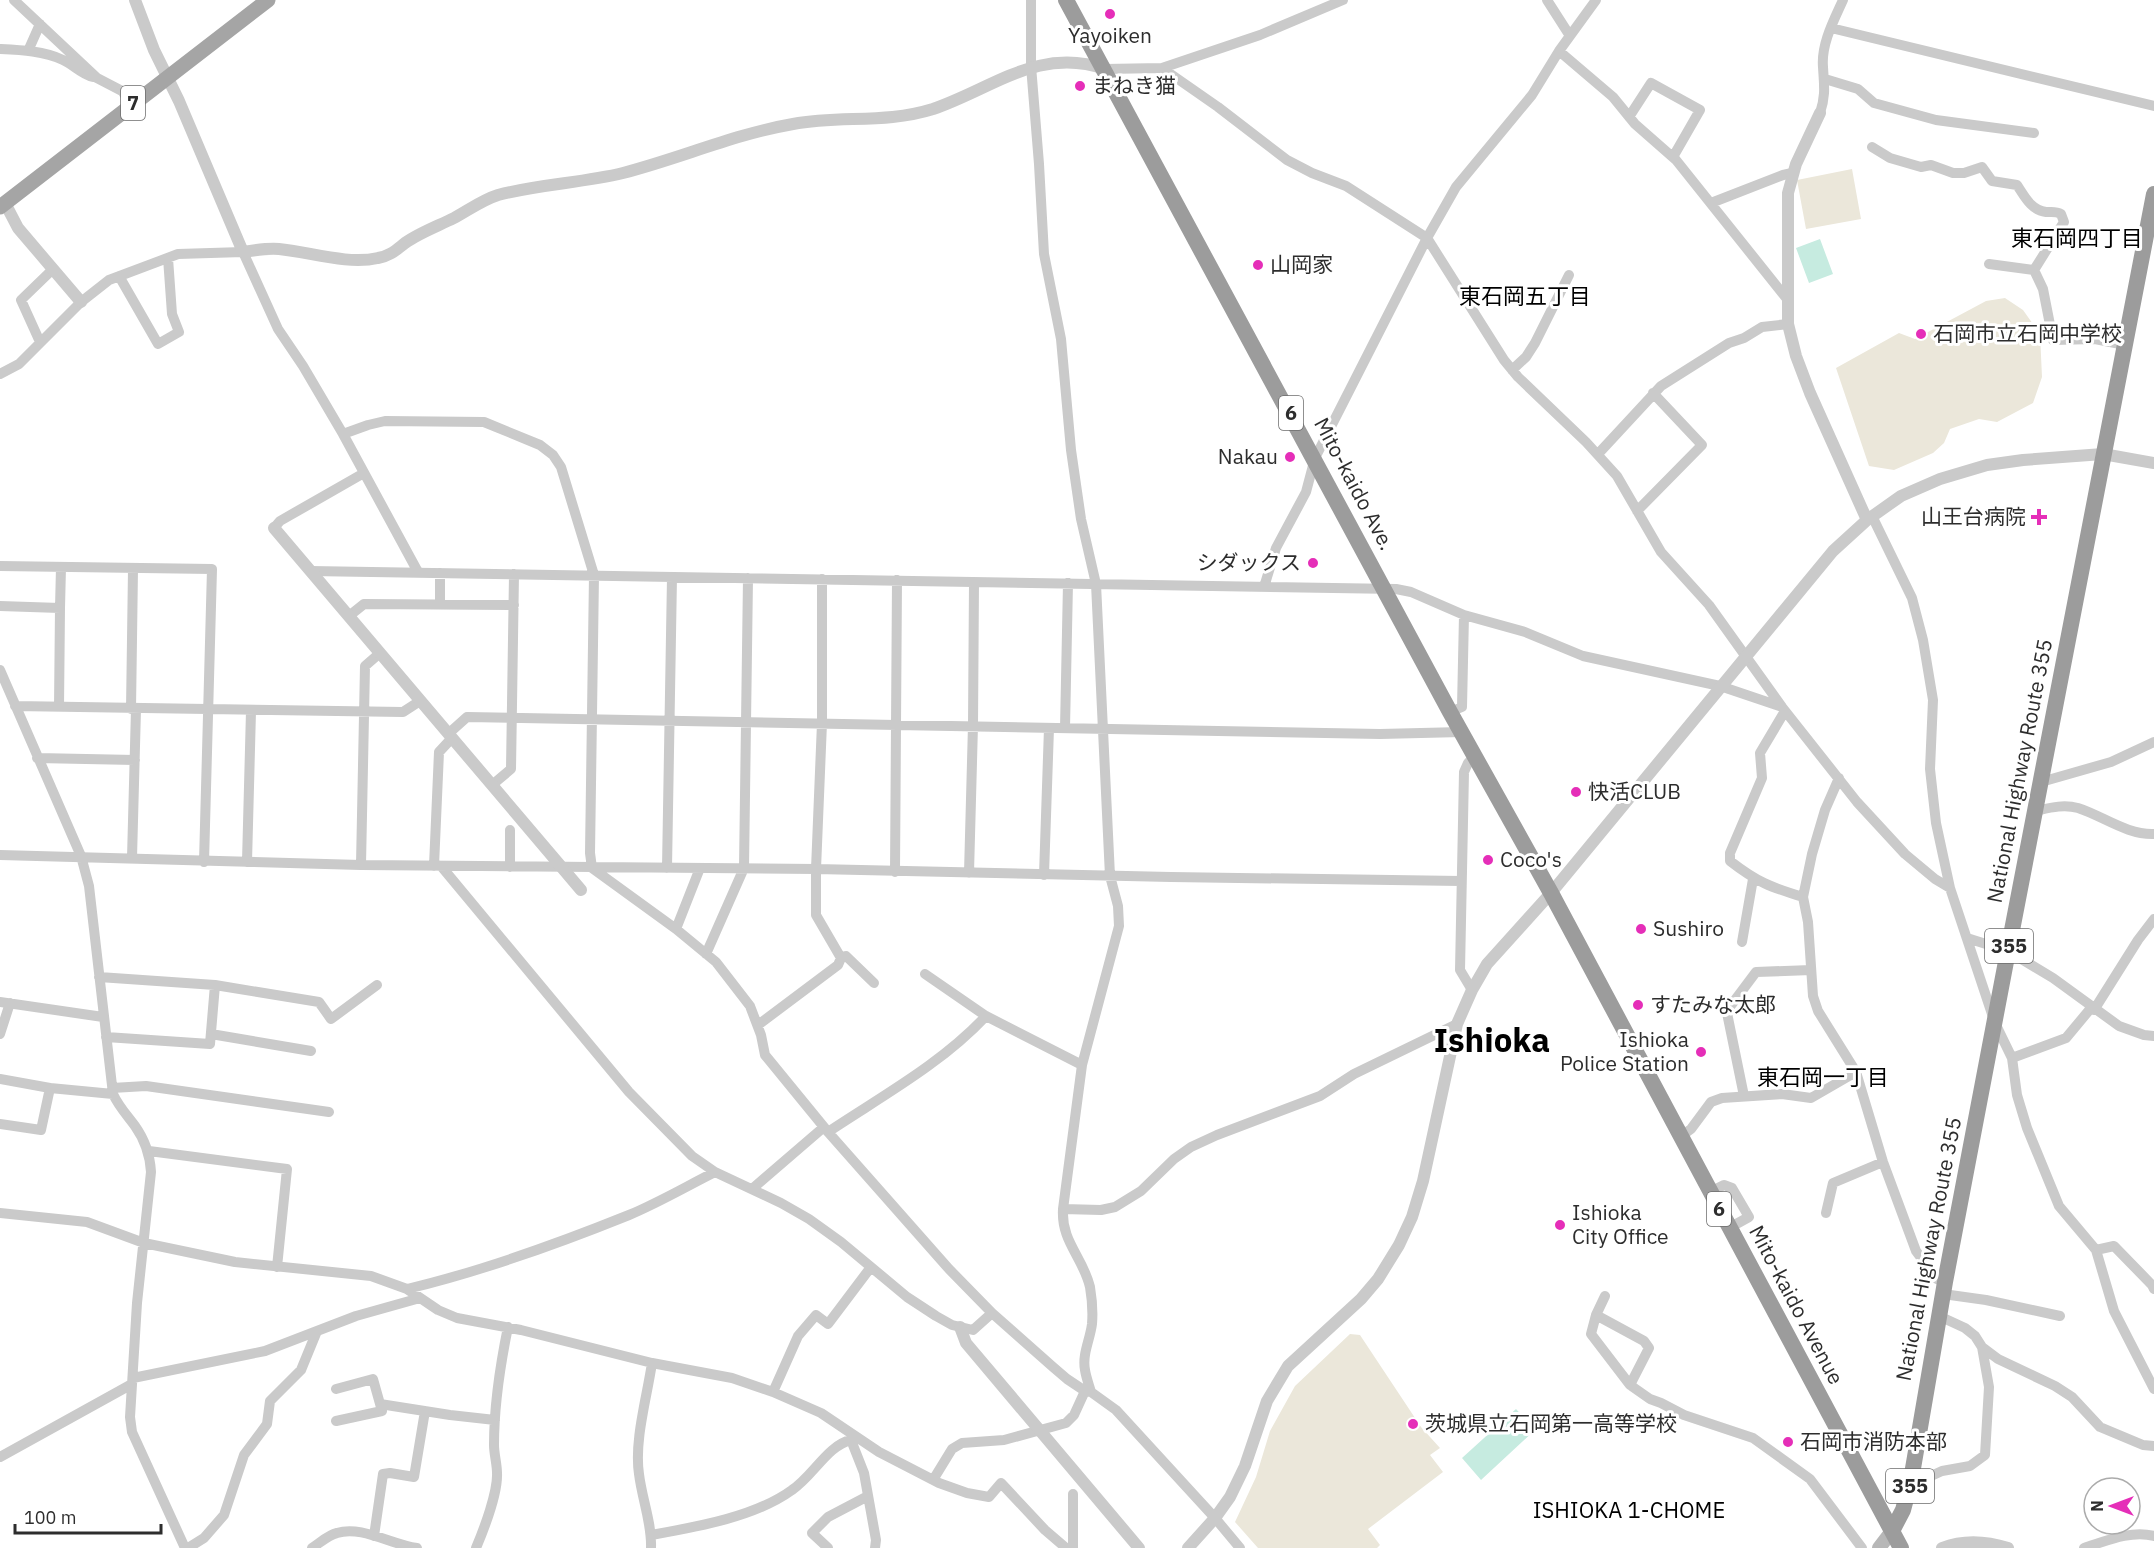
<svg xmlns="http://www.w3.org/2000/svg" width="2154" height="1548" viewBox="0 0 2154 1548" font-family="'IBM Plex Sans','Noto Sans JP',sans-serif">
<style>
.green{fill:#ebe7da}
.water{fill:#c6ebe0}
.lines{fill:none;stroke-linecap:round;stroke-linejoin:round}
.minor{stroke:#cacaca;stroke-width:10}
.tertiary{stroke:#cacaca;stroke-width:12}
.secondary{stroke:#b7b7b7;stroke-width:14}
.primary{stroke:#a5a5a5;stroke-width:15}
.trunk{stroke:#9c9c9c;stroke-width:16}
.poi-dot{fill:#e52eb8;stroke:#fff;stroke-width:2}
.labels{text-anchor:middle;stroke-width:6;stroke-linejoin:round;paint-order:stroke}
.shield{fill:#fff;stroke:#6c6c6c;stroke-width:1.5}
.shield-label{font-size:20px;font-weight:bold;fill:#2d2d2d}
.poi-label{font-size:21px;fill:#2d2d2d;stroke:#fff;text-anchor:start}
.street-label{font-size:21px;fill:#2d2d2d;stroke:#fff}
.neighbourhood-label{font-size:22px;fill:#000;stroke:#fff}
.town-label{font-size:33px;font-weight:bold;fill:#000;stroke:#fff}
</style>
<rect width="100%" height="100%" fill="#fff"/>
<!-- green -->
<path class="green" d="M1852 169 1861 219 1806 229 1797 180Z
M2005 298 2023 310 2040 334 2042 377 2033 403 1997 422 1979 419 1950 429 1944 443 1933 453 1894 470 1869 466 1836 368 1899 333 1915 339 1986 301Z
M1350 1334 1360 1335 1421 1427 1440 1448 1430 1455 1443 1472 1368 1529 1380 1545 1377 1548H1258L1235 1522 1256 1477 1270 1431 1295 1386Z"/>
<!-- water -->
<path class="water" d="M1820 239 1833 274 1809 283 1796 248Z
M1516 1409 1535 1430 1481 1480 1462 1458Z"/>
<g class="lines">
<!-- minor -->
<path class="minor" d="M14 0 97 78 122 91 131 104
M1031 0V66L1039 164 1044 254 1061 339 1071 450 1081 519 1096 584 1110 876 1118 906 1119 926 1082 1065 1063 1209C1061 1242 1083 1257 1090 1287 1092 1299 1093 1312 1092 1324 1090 1340 1082 1354 1085 1370 1086 1377 1089 1385 1091 1392
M1547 0 1570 36
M1831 28 2154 106
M0 49C21 50 44 51 63 60 74 65 81 74 93 77
M28 51 40 24
M1559 51 1613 97 1635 124 1676 160 1787 299
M1162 68 1218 107 1287 160 1312 173 1346 186 1427 238 1504 360 1518 377 1586 442 1617 476 1661 552 1709 605 1782 707 1857 802 1905 854 1935 879 1950 888
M1105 69 1162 68 1260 35 1343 0
M1825 79 1858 89 1874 103 1936 120 2034 133
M1820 113C1826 95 1824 85 1823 67 1821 44 1834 20 1843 0
M1629 117 1651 83 1700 110 1673 157
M1872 147 1890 158 1921 167 1931 165 1953 173H1964L1982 167 1992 181 2017 185C2025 197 2031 210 2046 212 2052 212 2056 211 2061 214L2064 222 2034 270
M1711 203 1783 175 1792 173
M1989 264 2034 270
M2034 270 2043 289 2053 340 2095 339 2125 345
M119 276 158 344 179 332 172 314 168 258
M40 342 21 300 51 271
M1512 370 1526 357 1535 343 1569 275
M0 374 19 364 81 302 109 280 178 254 243 252 278 329 303 366 343 434 418 572
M343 434 368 425 385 421 484 422 540 445 553 455 561 467 594 575 590 853 592 868 676 929 716 962 750 1006 761 1035 765 1055 828 1132 949 1269 992 1313 1053 1367 1067 1379 1085 1391 1091 1392 1116 1410 1215 1518 1240 1548
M1598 454 1661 386 1729 343 1744 338 1762 327 1788 324
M1637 511 1702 445 1653 393
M1872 516 1912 598 1923 640 1933 700 1930 769 1936 823 1950 888 1995 1023 2012 1058 2017 1095 2027 1128 2059 1206 2096 1250 2114 1311 2154 1389
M274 528 280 521 364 473
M0 566 212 569 204 862
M310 571 1396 589 1411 592 1464 615 1525 632 1583 656 1720 686 1782 707
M1264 587 1276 548 1306 492 1315 458 1427 238 1456 187 1532 95 1559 51 1596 0
M440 604V573
M0 606 60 608 59 707
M60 608 61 567
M349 616 364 604 514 605
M0 670 81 856 89 886 113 1094C119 1107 127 1115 135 1126 145 1140 150 1155 151 1172L137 1303 130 1417 132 1432 185 1548
M15 706 403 712 420 701
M131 709 133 569
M1785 711 1760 753 1762 778 1730 853V861C1757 882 1770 887 1803 897
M1450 712 1462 707 1464 615
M1065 728 1068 583
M448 734 467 717 1380 734 1462 732
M37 758 135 760
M1839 778 1825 810 1812 854 1803 897 1808 922 1813 996 1818 1011 1856 1072 1883 1162 1916 1251 1937 1279 1945 1282
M2041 782 2111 762 2154 742
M492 785 511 769 514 574
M2035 811C2049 808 2063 804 2078 808 2103 816 2127 835 2154 834
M0 855 361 865 816 869 1171 877 1461 881
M132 858 136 709
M247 862 251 711
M361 865 365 666 380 653
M434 866 439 752 452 738
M441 866 629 1092 692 1156 715 1172 781 1203 809 1219 841 1242 907 1297 936 1316 952 1325 973 1330 992 1313
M510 867V830
M667 868 672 577
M895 872 897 580
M969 873 973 725 974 582
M1044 875 1049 728
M676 929 700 868
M1967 938 2008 951 2053 978 2119 1026 2144 1035 2154 1036
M1742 942 1753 879
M706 954 744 868 748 578
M841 958 846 956 874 983
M925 974 986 1016 1082 1065
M99 977 215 985 210 1044 106 1037
M215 985 319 1002 331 1019 377 985
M1472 990 1460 970 1464 772 1468 763 1475 756
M0 1002 103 1017
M2094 1010 2138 940 2154 919
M758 1025 838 965 841 958 816 915V869L822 723V579
M0 1034 10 1003
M211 1034 311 1051
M2012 1058 2066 1038 2091 1008
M0 1079 50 1088 113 1094
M112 1088 146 1086 329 1112
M1744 1096 1727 1013 1729 1008 1756 972 1811 970
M0 1124 41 1130 50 1088
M828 1132C882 1096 941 1064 986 1016
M1680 1137 1691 1129 1711 1102 1722 1098 1782 1094 1811 1098 1856 1072
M149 1151 287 1169 277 1267
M752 1189 824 1127
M1710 1192 1724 1185 1732 1188 1749 1217 1729 1228
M1063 1209 1101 1210 1115 1207 1141 1191 1174 1159 1191 1147 1217 1135 1320 1096 1354 1074 1457 1024
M0 1213 87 1222 144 1243 235 1262 371 1276 407 1289 438 1310 457 1318 521 1330 652 1363 732 1378 773 1392 821 1413 879 1452 939 1483 967 1493 989 1497 1001 1483 1045 1530 1066 1548
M1826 1213 1833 1183 1883 1162
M2096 1250 2114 1246 2152 1285 2154 1289
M407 1289C483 1271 557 1244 629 1215 658 1203 687 1186 715 1172
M1943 1294 1986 1300 2060 1316
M1605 1296 1596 1315 1644 1341 1649 1348 1630 1385 1650 1399 1661 1403 1684 1415 1753 1438 1810 1479 1862 1548
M1596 1315 1591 1334 1630 1385
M1939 1316 1965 1328 1975 1336 1982 1347 1998 1359 2055 1386 2072 1397 2100 1427 2143 1445 2154 1446
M133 1378 265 1351 356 1316 420 1298
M336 1389 373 1379 382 1411 336 1421
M773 1392 798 1336 816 1315 828 1324 871 1267
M380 1404 450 1415 495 1420
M854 1436 851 1440 864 1473 876 1540 875 1548
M0 1457 132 1384
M933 1480 952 1449 962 1443 1004 1440 1066 1423 1074 1415 1085 1391
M1911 1480 1920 1481 1942 1471 1970 1466 1985 1455 1989 1387 1982 1347
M651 1535C696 1527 755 1517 792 1490 813 1476 828 1445 851 1440
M374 1536 383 1474 390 1473 414 1477 425 1411
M188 1548 204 1538 224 1515 244 1455 267 1424 270 1401 301 1370 317 1331
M312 1548C320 1543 328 1535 337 1533 361 1525 392 1545 417 1548
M476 1548C484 1529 498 1492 497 1473 497 1464 494 1454 494 1445 494 1405 500 1366 508 1327
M651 1548C652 1523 642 1499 639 1474 634 1441 647 1397 652 1363
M828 1548 812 1533 828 1517 868 1496
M1073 1548V1494
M2084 1548C2106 1541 2131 1530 2154 1536"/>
<!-- tertiary -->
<path class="tertiary" d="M135 0 154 50 179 101 243 252C255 250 267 248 279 249 310 252 347 265 378 258 390 256 396 250 405 243 419 233 438 226 454 218 469 210 482 200 498 195 539 184 582 183 623 173 681 158 735 134 793 124 841 115 885 124 933 109 992 89 1039 46 1105 69
M1820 113 1796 164 1788 193V324L1796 356 1810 393 1867 520
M5 203 18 228 81 302
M274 528 581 890
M960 1327 966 1343 1139 1548
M1188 1548 1215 1518 1230 1497 1245 1466 1267 1401 1288 1366 1361 1299 1378 1279 1399 1245 1412 1217 1423 1181 1457 1024 1472 990 1487 964 1551 893 1833 551 1867 520 1901 496 1940 479 1987 465 2023 460 2103 454 2154 463
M1942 1548C1965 1539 1986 1541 2008 1548"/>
<!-- secondary -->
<path class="secondary" d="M1879 1548 1892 1531"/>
<!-- primary -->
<path class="primary" d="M0 207 268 0"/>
<!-- trunk -->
<path class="trunk" d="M1066 0 1450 712 1551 893 1901 1548
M1892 1531 1903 1510 1911 1480 1945 1282 2008 951 2154 194"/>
</g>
<!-- markers -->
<g class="poi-dot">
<circle cx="1110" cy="14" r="6"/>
<circle cx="1080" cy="86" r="6"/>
<circle cx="1258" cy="265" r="6"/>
<circle cx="1921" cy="334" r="6"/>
<circle cx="1290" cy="457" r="6"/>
<path d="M2036 508h6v6h6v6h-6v6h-6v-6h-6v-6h6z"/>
<circle cx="1313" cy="563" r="6"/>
<circle cx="1576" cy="792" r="6"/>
<circle cx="1488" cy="860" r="6"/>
<circle cx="1641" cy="929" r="6"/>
<circle cx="1638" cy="1005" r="6"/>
<circle cx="1701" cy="1052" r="6"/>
<circle cx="1560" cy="1225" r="6"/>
<circle cx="1413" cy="1424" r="6"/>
<circle cx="1788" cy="1442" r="6"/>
</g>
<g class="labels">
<!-- shield labels -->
<g class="shield">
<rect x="121" y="86" width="24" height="34" rx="4.5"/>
<rect x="1279" y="396" width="24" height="34" rx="4.5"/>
<rect x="1985" y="929" width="48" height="34" rx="4.5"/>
<rect x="1707" y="1192" width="24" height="34" rx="4.5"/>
<rect x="1886" y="1469" width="48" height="34" rx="4.5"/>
</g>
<g class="shield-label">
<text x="133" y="110">7</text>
<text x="1291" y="420">6</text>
<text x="2009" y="953">355</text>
<text x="1719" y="1216">6</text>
<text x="1910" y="1493">355</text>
</g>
<!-- poi labels -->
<g class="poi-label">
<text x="1110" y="43" text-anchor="middle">Yayoiken</text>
<text x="1092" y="93">まねき猫</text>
<text x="1270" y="272">山岡家</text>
<text x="1933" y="341">石岡市立石岡中学校</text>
<text x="1278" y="464" text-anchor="end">Nakau</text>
<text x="2026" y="524" text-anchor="end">山王台病院</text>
<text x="1301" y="570" text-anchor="end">シダックス</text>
<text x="1588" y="799">快活CLUB</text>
<text x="1500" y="867">Coco's</text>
<text x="1653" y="936">Sushiro</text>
<text x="1650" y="1012">すたみな太郎</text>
<text x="1689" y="1047" text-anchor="end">Ishioka<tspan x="1689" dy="24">Police Station</tspan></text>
<text x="1572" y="1220">Ishioka<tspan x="1572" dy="24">City Office</tspan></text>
<text x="1425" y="1431">茨城県立石岡第一高等学校</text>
<text x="1800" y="1449">石岡市消防本部</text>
</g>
<!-- street labels -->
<g class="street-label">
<text transform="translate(1354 484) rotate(62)" y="7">Mito-kaido Ave.</text>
<text transform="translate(2020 771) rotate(-79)" y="7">National Highway Route 355</text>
<text transform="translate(1929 1249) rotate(-79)" y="7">National Highway Route 355</text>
<text transform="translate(1796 1305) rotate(62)" y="7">Mito-kaido Avenue</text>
</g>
<!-- neighbourhood labels -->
<g class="neighbourhood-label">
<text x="2077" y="246">東石岡四丁目</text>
<text x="1525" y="304">東石岡五丁目</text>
<text x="1823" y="1085">東石岡一丁目</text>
<text x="1629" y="1518">ISHIOKA 1-CHOME</text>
</g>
<!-- town labels -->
<g class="town-label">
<text x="1492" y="1052">Ishioka</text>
</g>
</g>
<!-- north arrow -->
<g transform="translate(2112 1506) rotate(270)"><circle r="28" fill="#ffffff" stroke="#ababab" stroke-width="1.5"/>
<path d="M0-4.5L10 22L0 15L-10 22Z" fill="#e52eb8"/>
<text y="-9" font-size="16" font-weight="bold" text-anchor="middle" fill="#2d2d2d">N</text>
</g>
<!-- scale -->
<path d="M15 1524v9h146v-9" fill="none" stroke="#2d2d2d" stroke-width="3"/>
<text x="24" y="1524" font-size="18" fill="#2d2d2d" stroke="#ffffff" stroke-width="4.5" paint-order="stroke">100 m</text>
</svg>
